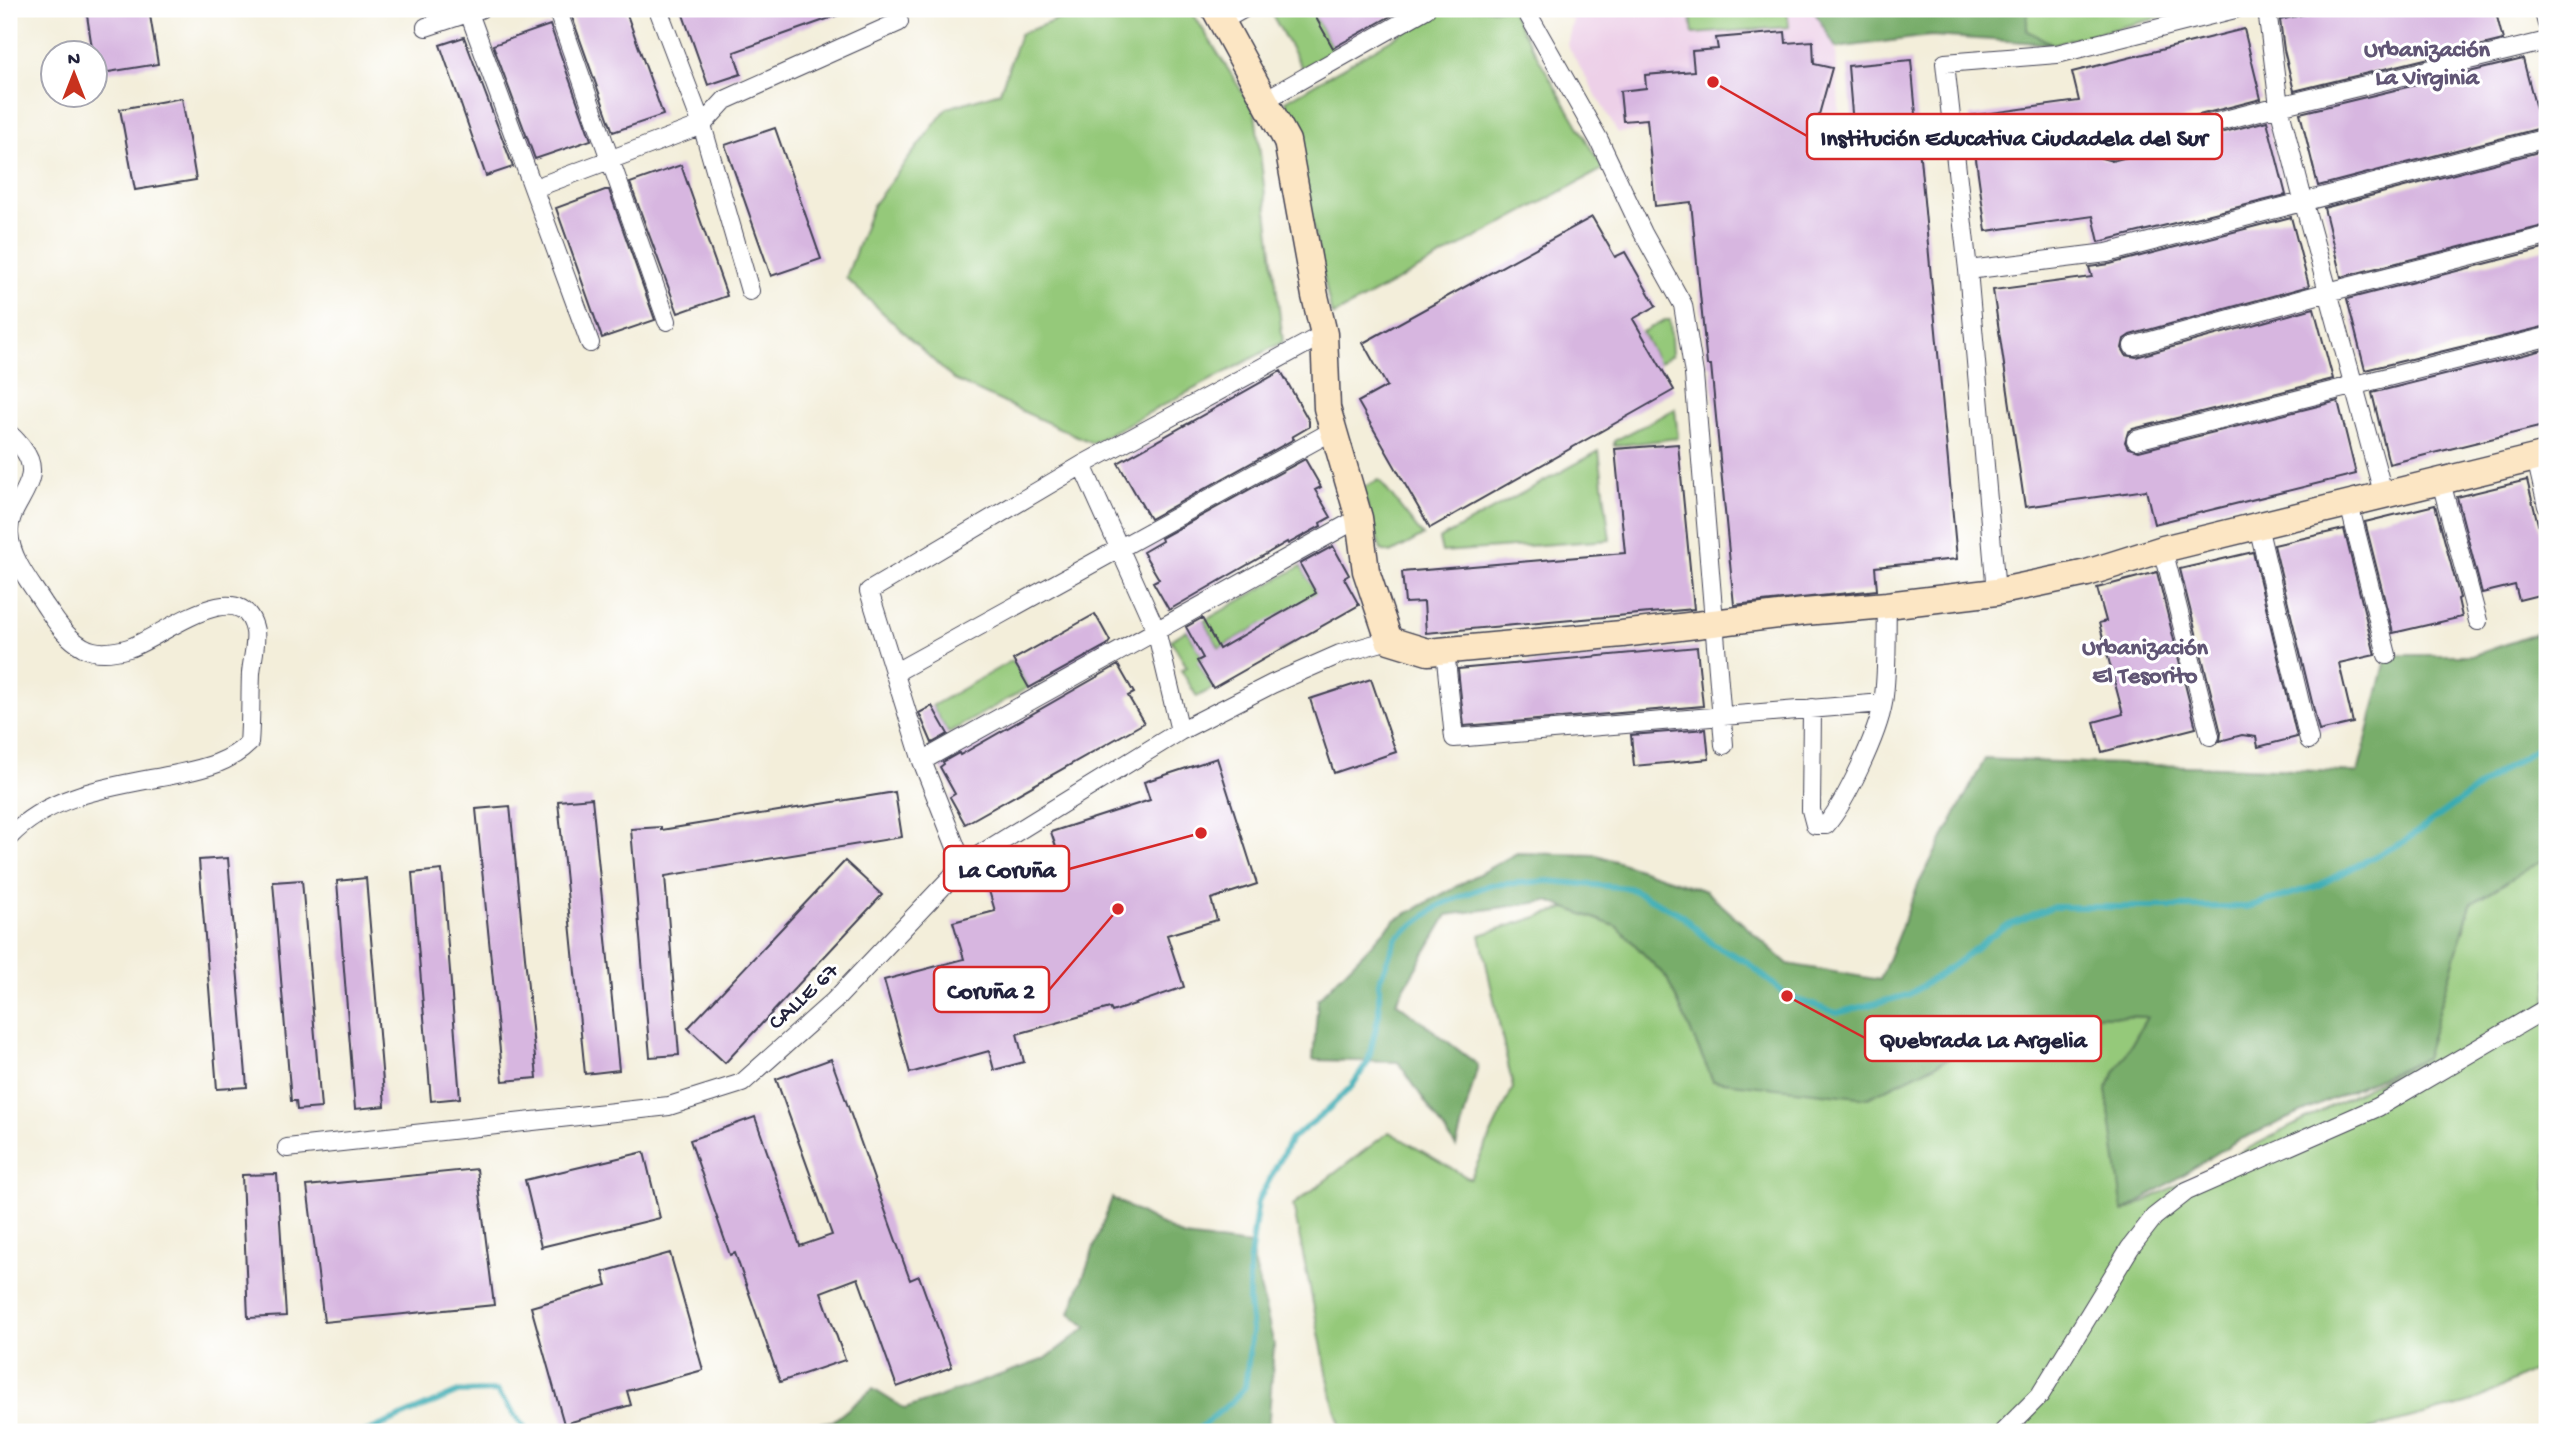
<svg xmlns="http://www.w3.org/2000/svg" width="2556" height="1441" viewBox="0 0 2556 1441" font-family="'Gochi Hand',sans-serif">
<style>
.built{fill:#edd0e8}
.green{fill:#95c97a;stroke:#5c765a;stroke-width:2}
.forest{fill:#78ad6a;stroke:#4d6852;stroke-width:2}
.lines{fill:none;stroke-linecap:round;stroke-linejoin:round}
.stream{stroke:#39abb2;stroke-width:6}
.building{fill:#d7b6e0}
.street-casing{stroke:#414153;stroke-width:20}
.secondary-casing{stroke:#414153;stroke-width:29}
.street{stroke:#fff;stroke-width:18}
.secondary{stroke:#fce6c4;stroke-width:26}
.labels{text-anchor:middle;stroke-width:6;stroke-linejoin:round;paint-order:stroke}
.street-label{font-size:23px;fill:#22223b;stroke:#fff}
.neighbourhood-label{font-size:24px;font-weight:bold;fill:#615675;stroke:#fff}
.leader{fill:none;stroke:#d62828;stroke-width:2.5}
.callout-dot{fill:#d62828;stroke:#fff;stroke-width:2.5}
.callout{fill:#fff;stroke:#d62828;stroke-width:2.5}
.callout-label{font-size:24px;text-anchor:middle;font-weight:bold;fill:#22223b}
</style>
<rect width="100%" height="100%" fill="#fff"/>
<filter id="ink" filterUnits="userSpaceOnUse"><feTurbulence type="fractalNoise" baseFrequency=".0143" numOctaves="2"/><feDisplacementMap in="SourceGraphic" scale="14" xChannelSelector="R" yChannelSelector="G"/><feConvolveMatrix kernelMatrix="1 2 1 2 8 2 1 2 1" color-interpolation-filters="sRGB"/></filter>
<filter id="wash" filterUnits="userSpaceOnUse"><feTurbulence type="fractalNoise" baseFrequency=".00686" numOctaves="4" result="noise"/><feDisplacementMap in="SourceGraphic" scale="28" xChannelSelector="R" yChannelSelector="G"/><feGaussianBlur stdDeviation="1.57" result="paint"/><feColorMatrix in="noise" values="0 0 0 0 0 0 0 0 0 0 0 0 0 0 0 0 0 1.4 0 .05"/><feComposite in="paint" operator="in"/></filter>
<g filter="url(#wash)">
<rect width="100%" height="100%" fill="#f3eeda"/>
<!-- built -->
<path class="built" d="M1561 9H1813L1836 48 1839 111 1618 133 1567 45 1573 19 1559 15Z"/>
<!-- green -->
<path class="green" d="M1079 9H1190L1255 112 1283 342 1092 443 954 380 846 278 873 205 947 108 1000 92 1020 34 1079 11Z
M1275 9H1311L1334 50 1302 68 1270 11Z
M1443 9H1510L1603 169 1332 316 1286 101Z
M1690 9H1787L1789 27 1693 34Z
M2027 9H2195L2053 44 2027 31Z
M1665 320H1670L1672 355 1658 363 1642 332Z
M1675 409 1678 438 1614 446V441Z
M1599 451 1610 540 1442 552 1439 539Z
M1379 480 1423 536 1391 553 1381 550 1363 491 1364 487Z
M1301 566 1317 594 1279 615 1294 642 1278 652 1262 624 1219 648 1204 621Z
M1187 630 1203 658 1198 662 1213 688 1197 697 1181 670 1187 667 1171 640Z
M1013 660 1029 687 948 733 932 706Z
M2547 857V1363L2473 1402 2360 1432H1342L1333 1402 1293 1205 1389 1132 1470 1179 1513 1088 1480 935 1566 908 1618 927 1667 978 1713 1081 1980 1043 2050 1014 2147 1017 2106 1089 2124 1212 2425 1058 2471 904Z"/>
<!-- forest -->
<path class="forest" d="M1813 9H2027V31L2053 44 1931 36 1836 48Z
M2547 630V857L2471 904 2425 1058 2235 1142 2123 1212 2106 1089 2147 1017 2050 1014 1980 1043 1868 1098 1713 1081 1667 978 1618 927 1548 901 1447 915 1396 1002 1478 1065 1456 1147 1398 1062 1313 1060 1318 999 1395 920 1517 853 1597 855 1706 891 1788 964 1880 980 1919 883 1985 759C2109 765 2234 766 2358 773L2387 655H2475Z
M1112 1198 1184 1237 1250 1245 1274 1345 1268 1432H769L833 1421 873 1389 905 1409 1045 1359 1087 1327 1070 1313Z"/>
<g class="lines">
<!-- stream -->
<path class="stream" d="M366 1432 458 1392 497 1391 524 1427V1432
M1195 1432 1230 1403 1245 1387 1252 1331 1249 1303V1266L1258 1201 1291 1139 1322 1115 1352 1086 1368 1062 1379 1014V982L1396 938 1440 905 1489 885 1548 881 1629 888 1680 914 1714 945 1747 962 1787 996 1837 1013 1908 995 1954 965 2000 929 2052 907H2247L2315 887 2405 841 2502 770 2547 743"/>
</g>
<g id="blocks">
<!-- building -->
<path class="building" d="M86 9H149L158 64 96 74Z
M592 9H625L663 115 613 132 572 17Z
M681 9H850V11L734 52 741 74 708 85Z
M1311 9H1403L1333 48Z
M2326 9H2495L2503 40 2294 91 2284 50 2280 20Z
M550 25 591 140 535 159 493 45Z
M2244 29 2261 99 2106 139 2101 142 2098 152 2101 158 2112 161 2267 121 2286 195 2099 242 2093 216 1986 231 1970 116 2079 101 2072 72Z
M1785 32 1786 43 1813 41 1814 64 1832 68 1815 129 1853 125 1848 66 1911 60 1957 559 1875 567 1877 590 1734 605 1711 365H1707L1691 202 1655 206 1647 119 1623 121 1620 91 1646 88 1645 75 1694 71 1692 51 1718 49 1716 38Z
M464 37 513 167 486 176 440 45Z
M2523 59 2541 128 2318 186 2300 113Z
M182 98 196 180 135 190 120 109Z
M775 128 821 259 771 276 725 145Z
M2546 150 2547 225 2341 277 2324 208Z
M681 165 727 296 678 313 630 183Z
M605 190H609L655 320 602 338 556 208Z
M1592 217 1615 257 1625 252 1656 306 1633 319 1674 390 1430 528 1358 402 1387 386 1363 343Z
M2291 217 2309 286 2130 335 2124 339 2122 348 2126 355 2136 357 2314 308 2333 379 2133 429 2128 432 2125 442 2128 448 2139 451 2338 401 2356 474 2154 524 2146 490 2025 507 1993 290 2092 277 2089 267 2110 264Z
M2547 248V326L2365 370 2347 299Z
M2547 349V425L2389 464 2372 393Z
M1281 371 1309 421V427L1292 437 1294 439 1150 519 1118 463Z
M1678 444 1694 609 1426 633 1424 602 1405 603 1402 572 1625 553 1615 449Z
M1305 459 1321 487 1315 490 1331 517 1320 523 1321 526 1288 544 1287 542 1169 610 1153 582 1159 579 1143 552 1162 541 1161 538Z
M2527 480 2547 560V593L2519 600 2515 585 2482 593 2457 497Z
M2435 505 2460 598 2458 599 2462 617 2393 633 2365 522Z
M2344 529 2375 655 2339 663 2353 723 2319 731 2274 545Z
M1333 546 1349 575 1344 578 1359 605 1213 688 1197 661 1203 658 1186 627 1202 618 1219 649 1316 593 1300 564Z
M2253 552 2297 737 2258 747 2256 737 2242 735 2220 741 2221 733 2180 569Z
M2157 572 2196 728 2102 752 2094 722 2123 714 2099 623 2106 621 2097 588Z
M1095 614 1110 641 1107 645 1029 688 1013 660Z
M1697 647 1703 706 1464 726 1458 669Z
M1118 665 1134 693 1128 696 1144 723 965 824 950 797 955 794 940 767 944 764 943 762 959 753 960 755Z
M1371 679 1396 752 1334 773 1310 699Z
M932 706 948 734 932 743 919 713Z
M1706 729 1709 759 1634 766 1631 735Z
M1217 758 1257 884 1211 899 1217 920 1167 935 1184 987 1112 1012 1110 1008 1017 1034 1024 1062 994 1070 989 1051 910 1073 884 980 964 959 953 922 995 911 985 877 1059 856 1051 832 1150 800 1144 782Z
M895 792 902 837 665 876 679 1055 650 1057 631 829 661 827V830Z
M592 798 619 1070 585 1074 558 801Z
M510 806 537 1078 503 1081 476 809Z
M228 858 247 1087 217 1089 199 860Z
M845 861 882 895 725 1063 688 1028Z
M442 870 460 1098 431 1101 412 873Z
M366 878 385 1106 355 1109 337 881Z
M302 880 321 1108 297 1110 296 1101H291L273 882Z
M831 1059 910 1280 919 1276 952 1367 897 1387 858 1278 821 1292 845 1360 780 1382 735 1253 730 1255 690 1140 755 1117 800 1246 832 1235 776 1079Z
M644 1152 660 1218 541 1247 525 1180Z
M477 1169 494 1305 324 1322 307 1186Z
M277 1174 286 1316 248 1318 242 1175Z
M670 1253 703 1370 627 1391 631 1405 564 1424 531 1307 607 1285 603 1272Z"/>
</g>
</g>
<g filter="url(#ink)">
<use href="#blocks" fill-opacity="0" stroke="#414153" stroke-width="2"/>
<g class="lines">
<defs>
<path id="street" d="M557 9 667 321
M658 9 702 125 750 291
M1525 9 1599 140 1643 233 1683 305 1694 374 1724 745
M2267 9 2279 106 2303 200 2384 496
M2543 9 2547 24
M469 13 590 343
M1222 21 1243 9
M426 27 480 9
M1265 100 1426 9
M2109 150 2279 106 2547 41
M535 188 702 125 725 100 899 22 894 9
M1968 270 2107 253 2547 138
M2133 346 2328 292 2547 236
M9 434C15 438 19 444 23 449 48 481 7 503 9 533 11 560 30 582 44 604 55 620 65 637 83 647 96 655 115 652 129 648 159 639 242 569 255 631 257 643 252 661 251 673 250 697 251 720 249 743 229 763 204 768 177 774 118 786 52 792 9 837
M2136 440 2547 337
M2536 458 2547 506
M1082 465 1156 630 1180 731
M2441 482 2478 621
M2349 504 2387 655
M2258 526 2309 740
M2163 549 2210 736
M1996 592 1968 270 1945 63 2057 54 2235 9
M1445 650 1454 738 1883 703
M894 673 1334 430
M1812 708 1811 810 1815 825H1826C1846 802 1878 733 1883 703 1888 672 1886 637 1887 605
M922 761 1359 518
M963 865 922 761 869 591 1082 465 1324 334
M287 1148 669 1106 742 1083 834 1001 963 865 1180 731 1272 684 1340 654 1389 640
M2003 1432 2040 1395 2130 1248 2154 1217 2187 1191 2378 1107 2547 1008"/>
<path id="secondary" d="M1215 9 1287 141 1315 296 1324 334 1327 408 1359 518 1366 571 1389 640 1428 652 1622 634 1804 612 1887 605 1996 592 2087 573 2163 549 2547 455"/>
</defs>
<!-- street casing -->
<use href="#street" class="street-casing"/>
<!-- secondary casing -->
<use href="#secondary" class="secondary-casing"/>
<!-- street -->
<use href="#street" class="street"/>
<!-- secondary -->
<use href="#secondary" class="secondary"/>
</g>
</g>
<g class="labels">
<!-- street labels -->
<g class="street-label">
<text transform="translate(802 995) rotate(-43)" y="8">CALLE 67</text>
</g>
<!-- neighbourhood labels -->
<g class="neighbourhood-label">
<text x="2427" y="56">Urbanización<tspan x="2427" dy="28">La Virginia</tspan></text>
<text x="2145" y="654">Urbanización<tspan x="2145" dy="28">El Tesorito</tspan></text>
</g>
</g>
<!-- callouts -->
<path class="leader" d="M1713 82L1807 136M1201 833L1069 869M1118 909L1049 990M1787 996L1865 1038"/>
<g class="callout-dot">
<circle cx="1713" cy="82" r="7"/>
<circle cx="1201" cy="833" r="7"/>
<circle cx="1118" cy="909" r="7"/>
<circle cx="1787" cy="996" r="7"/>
</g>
<g class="callout">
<rect x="1807" y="114" width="415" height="45" rx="7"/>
<rect x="944" y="846" width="125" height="45" rx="7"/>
<rect x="934" y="967" width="115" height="45" rx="7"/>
<rect x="1865" y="1016" width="236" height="45" rx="7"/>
</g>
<g class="callout-label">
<text x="2014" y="145">Institución Educativa Ciudadela del Sur</text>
<text x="1007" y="877">La Coruña</text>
<text x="991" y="998">Coruña 2</text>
<text x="1983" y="1047">Quebrada La Argelia</text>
</g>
<!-- margin -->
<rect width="2556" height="1441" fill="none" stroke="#fff" stroke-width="35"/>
<!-- north arrow -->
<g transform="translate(74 74)"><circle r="33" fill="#ffffff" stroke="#a7a7b1" stroke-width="2"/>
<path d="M0-5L12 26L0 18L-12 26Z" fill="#c8321e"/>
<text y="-10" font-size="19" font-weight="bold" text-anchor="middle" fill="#22223b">N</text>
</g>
</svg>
